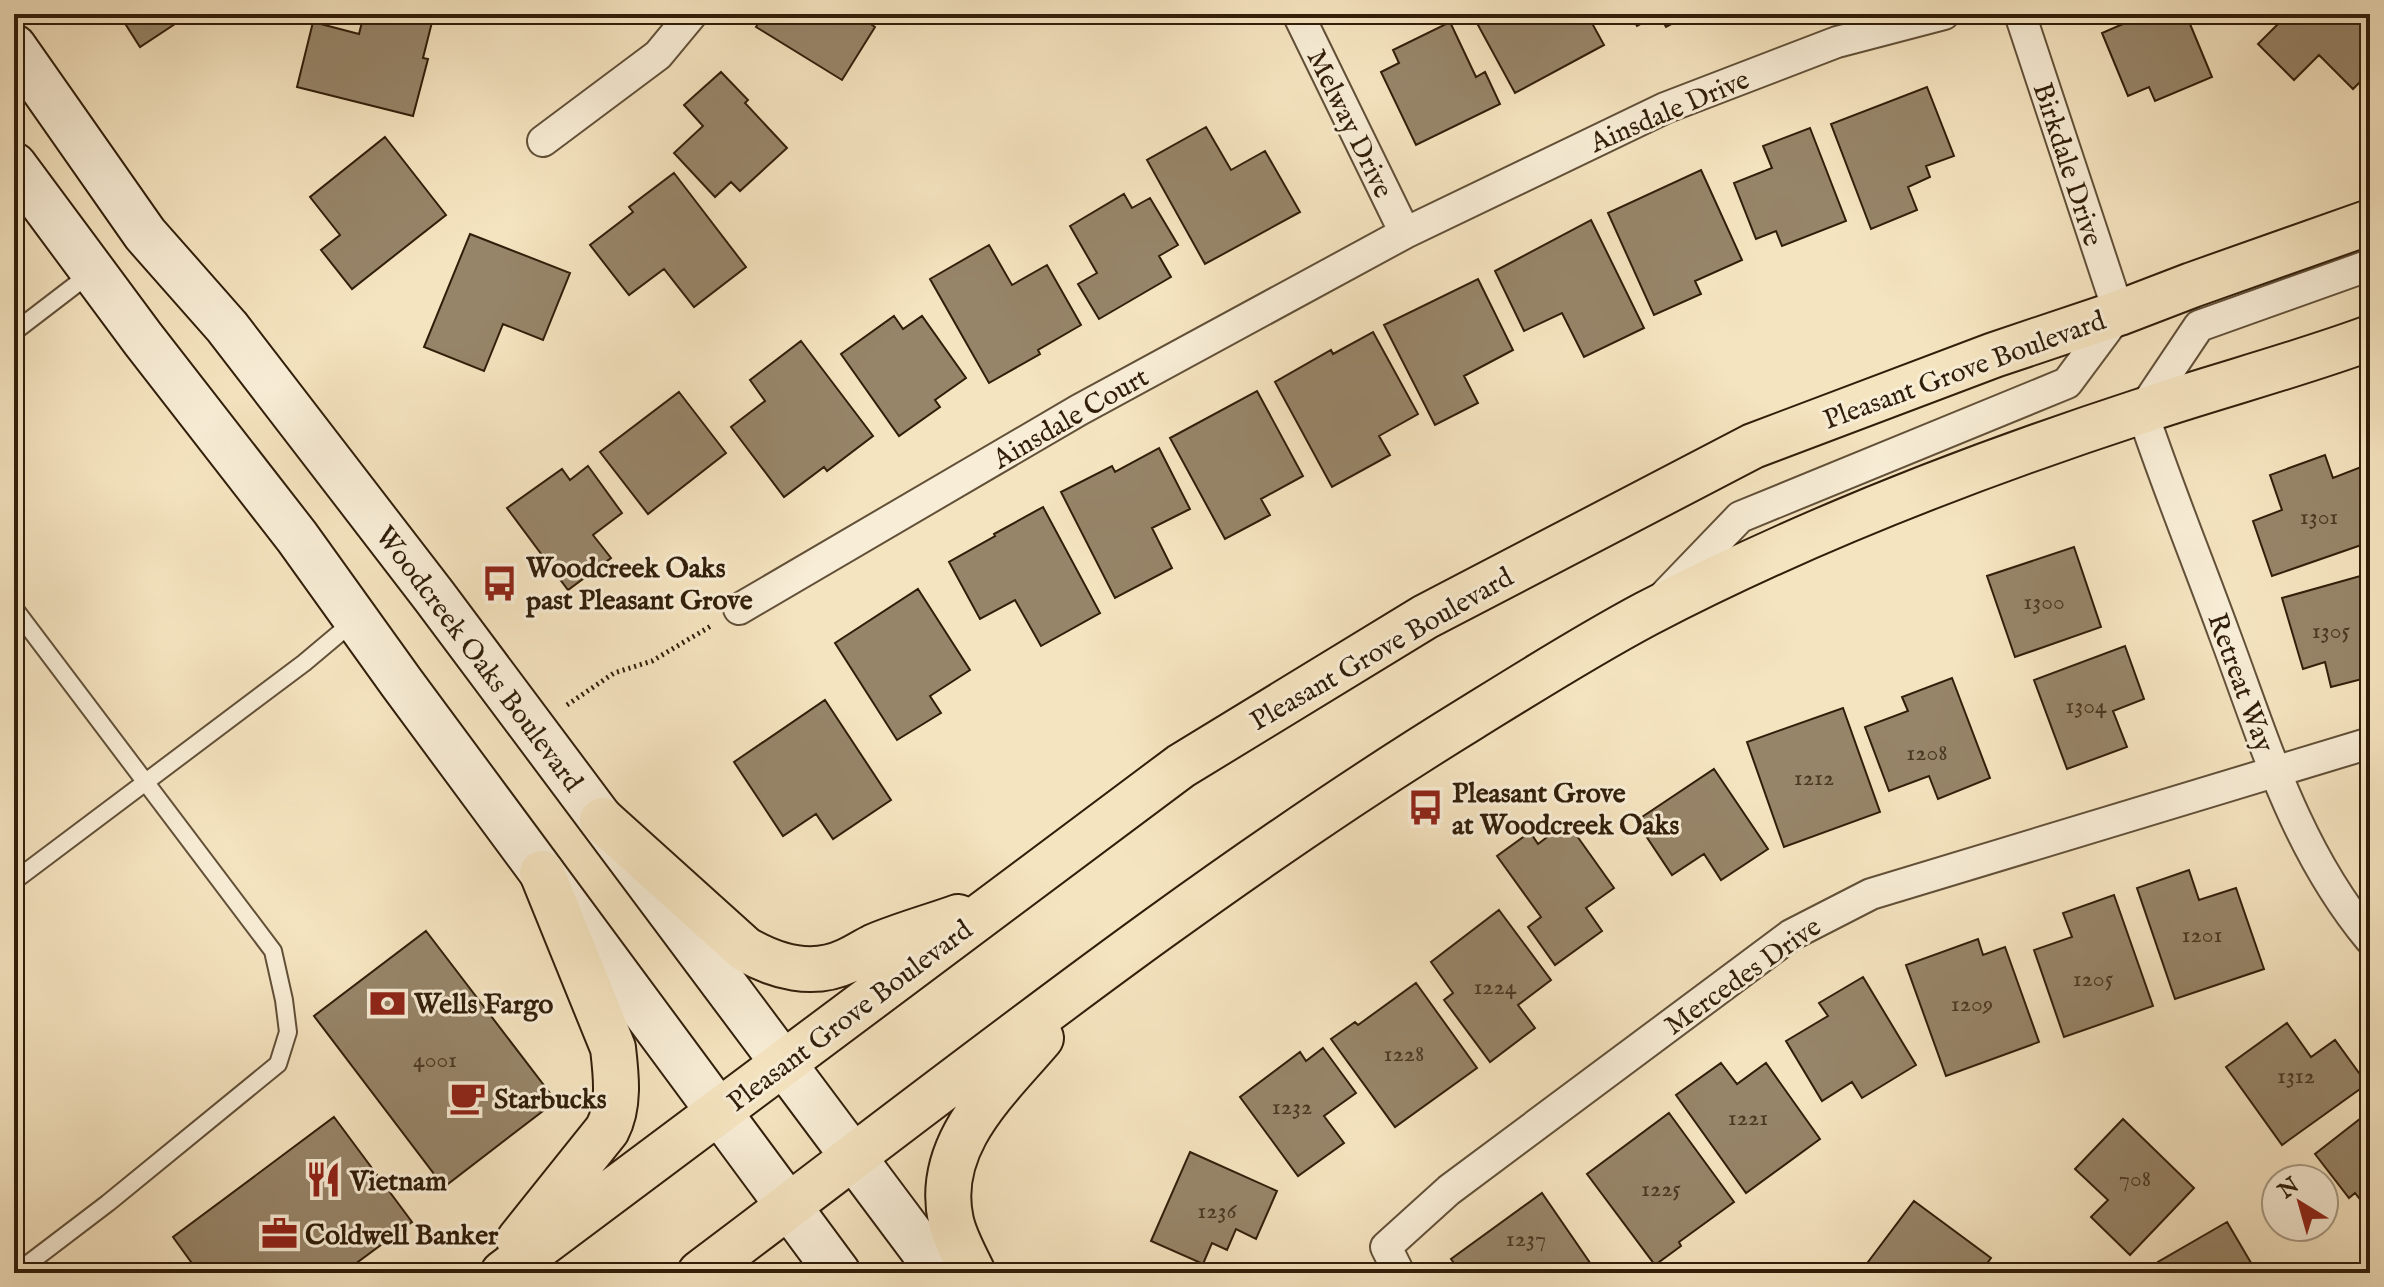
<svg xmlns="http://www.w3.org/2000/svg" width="2384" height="1287" viewBox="0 0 2384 1287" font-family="'IM FELL English',serif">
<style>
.building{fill:#978569;stroke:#311e0a;stroke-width:2}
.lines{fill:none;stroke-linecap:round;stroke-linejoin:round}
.lane-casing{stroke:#625038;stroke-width:20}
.street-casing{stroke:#625038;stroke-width:34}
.secondary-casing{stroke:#311e0a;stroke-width:48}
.primary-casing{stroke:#311e0a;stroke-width:48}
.path{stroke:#311e0a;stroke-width:5;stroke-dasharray:2 4;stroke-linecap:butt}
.lane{stroke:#f8edd6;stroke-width:16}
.street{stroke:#f8edd6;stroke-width:30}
.secondary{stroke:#f8edd6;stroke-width:44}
.primary{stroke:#f5e4c0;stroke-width:44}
.labels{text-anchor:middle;stroke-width:6;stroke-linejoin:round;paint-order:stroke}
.number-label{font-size:24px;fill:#4a3822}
.street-label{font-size:28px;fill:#311e0a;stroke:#f8edd6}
.poi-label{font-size:28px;font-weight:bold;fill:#311e0a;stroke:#f8edd6;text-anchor:start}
</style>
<rect width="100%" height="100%" fill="#f5e4c0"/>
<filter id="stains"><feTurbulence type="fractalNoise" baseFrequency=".0025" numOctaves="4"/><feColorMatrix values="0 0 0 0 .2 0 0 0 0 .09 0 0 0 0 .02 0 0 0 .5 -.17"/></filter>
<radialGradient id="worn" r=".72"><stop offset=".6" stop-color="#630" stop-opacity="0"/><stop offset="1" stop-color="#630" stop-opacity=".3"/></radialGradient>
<!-- building -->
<path class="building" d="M119 14H177L181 20 140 47Z
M364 14H434L423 58 428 59 413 116 297 87 313 22 359 34Z
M764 14H865L862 18 875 27 842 80 756 27Z
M1472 14H1587L1604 45 1515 93Z
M1630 14H1690L1666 27 1659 14 1637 26Z
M2137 14H2198L2201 20 2190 24 2212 77 2155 101 2149 87 2128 96 2102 33 2139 17Z
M2288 14H2370V72L2353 89 2319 55 2294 80 2258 44Z
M1450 22 1476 77 1485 72 1500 104 1416 145 1381 72 1399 63 1393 50Z
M721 72 748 100 745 103 787 148 740 191 731 182 715 197 674 153 703 126 684 105Z
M1927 87 1954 156 1926 166 1930 177 1908 187 1917 210 1871 229 1831 124Z
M1206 127 1231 170 1265 151 1300 212 1205 264 1147 160Z
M1810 128 1846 221 1782 246 1776 231 1756 239 1734 183 1772 168 1763 146Z
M385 137 446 215 352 289 321 250 340 235 310 197Z
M1701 170 1742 260 1695 281 1701 294 1654 315 1608 213Z
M674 173 746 267 694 307 664 269 629 295 590 245 633 212 629 207Z
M1124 194 1132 208 1150 198 1178 245 1159 256 1171 277 1099 319 1078 284 1097 273 1070 226Z
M1591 220 1644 328 1584 357 1562 313 1524 331 1495 271Z
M470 234 570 273 543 340 503 324 484 371 424 347Z
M989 245 1012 285 1047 265 1081 325 1038 350 1040 354 989 383 930 279Z
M1478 279 1513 350 1464 376 1478 403 1435 425 1384 325Z
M894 316 903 329 922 316 966 378 935 400 940 407 899 436 841 354Z
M1373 332 1418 414 1379 436 1390 455 1332 487 1275 382 1331 350 1333 354Z
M801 341 873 436 827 471 824 467 784 497 731 427 765 401 750 380Z
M1257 391 1303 476 1261 499 1270 515 1225 539 1170 438Z
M679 392 726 453 648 514 600 452Z
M1159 448 1190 509 1152 528 1172 568 1115 598 1061 492 1112 466 1115 472Z
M2325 455 2333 478 2361 467 2370 494V542L2272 576 2253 521 2282 510 2270 475Z
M588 466 622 513 593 535 611 558 568 590 507 508 562 469 570 480Z
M1043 507 1100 613 1041 646 1015 600 980 619 949 562 995 536 994 534Z
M2074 547 2101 627 2015 657 1987 576Z
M2364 575 2370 596V677L2331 687 2325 662 2303 669 2282 598Z
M918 589 970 670 930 696 941 713 897 740 835 643Z
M2125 646 2144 699 2113 711 2127 747 2067 769 2034 680Z
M1952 678 1990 778 1938 799 1929 776 1889 791 1865 727 1908 711 1902 697Z
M825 700 891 800 833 839 816 814 783 836 734 762Z
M1843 708 1880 812 1784 847 1747 742Z
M1714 769 1768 849 1721 880 1704 854 1672 875 1636 821Z
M1567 822 1614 888 1586 908 1602 931 1555 965 1528 927 1541 917 1497 856 1530 832 1538 844Z
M2189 870 2199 900 2236 888 2264 969 2175 999 2137 888Z
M2114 895 2153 1006 2064 1037 2034 950 2072 937 2063 913Z
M1499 910 1551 980 1518 1005 1535 1028 1490 1062 1444 1000 1453 993 1431 962Z
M426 931 556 1101 444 1187 314 1016Z
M1978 939 1983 955 2005 947 2039 1042 1946 1076 1906 965Z
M1863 977 1916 1065 1862 1098 1852 1082 1822 1101 1786 1041 1828 1016 1819 1003Z
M1416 983 1477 1068 1395 1127 1331 1039 1355 1022 1358 1025Z
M2287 1023 2311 1057 2335 1040 2367 1084 2282 1145 2226 1067Z
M1323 1048 1356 1093 1324 1116 1344 1143 1298 1176 1240 1097 1300 1052 1306 1061Z
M1721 1063 1737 1084 1766 1063 1820 1139 1746 1193 1676 1095Z
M2370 1111V1212L2355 1193 2349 1198 2315 1154Z
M1669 1113 1734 1202 1679 1242 1681 1246 1655 1265 1587 1174Z
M334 1117 412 1222 343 1273H199L173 1237Z
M2123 1119 2194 1188 2130 1255 2091 1217 2108 1200 2075 1169Z
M1190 1152 1277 1191 1256 1239 1236 1229 1227 1250 1212 1243 1203 1264 1151 1241Z
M1542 1193 1597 1273H1461L1451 1259Z
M1914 1201 1991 1258 1980 1273H1866L1862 1270Z
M2227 1222 2257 1273H2164L2158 1262Z"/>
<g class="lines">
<defs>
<path id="lane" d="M14 332 91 273
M14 608 273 951 284 1000 288 1032 278 1064 108 1203 16 1273
M14 881 304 663 354 621"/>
<path id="street" d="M1298 14 1405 233
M543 141 658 55 692 14
M2370 265 2199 326 2142 411C2167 486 2197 559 2224 633 2264 740 2295 849 2370 939
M1666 594 1740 517 2067 383 2119 313 2020 14
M739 609 1079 410 1405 233 1665 108 1837 42 1944 14
M1399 1273 1386 1247 1449 1190 1791 935 1871 894 2370 743"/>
<path id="secondary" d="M14 47 145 234 227 327 434 596 940 1273
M14 165 143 339 297 537 401 682 838 1273"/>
<path id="primary" d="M602 820 745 949C776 967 813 977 847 961 856 957 865 951 875 946 901 935 930 927 958 917
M519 1240 607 1130C620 1106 616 1074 613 1048L542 873
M503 1273 1181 766 1425 617 1753 446 1994 355 2119 313 2192 285 2370 222
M700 1273C953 1083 1201 884 1471 718 1529 682 1586 646 1646 614 1803 532 1971 467 2139 412 2216 386 2294 366 2370 338
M973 1273C965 1256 955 1239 951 1221 934 1145 997 1090 1041 1038"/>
</defs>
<!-- lane casing -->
<use href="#lane" class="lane-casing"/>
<!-- street casing -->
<use href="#street" class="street-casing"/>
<!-- secondary casing -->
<use href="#secondary" class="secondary-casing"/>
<!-- primary casing -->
<use href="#primary" class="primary-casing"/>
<!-- path -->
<path class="path" d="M567 705 614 673 652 661 711 626"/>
<!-- lane -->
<use href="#lane" class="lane"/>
<!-- street -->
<use href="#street" class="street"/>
<!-- secondary -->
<use href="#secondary" class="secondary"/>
<!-- primary -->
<use href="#primary" class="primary"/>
</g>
<!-- icons -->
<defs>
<symbol id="bus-bare" viewBox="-9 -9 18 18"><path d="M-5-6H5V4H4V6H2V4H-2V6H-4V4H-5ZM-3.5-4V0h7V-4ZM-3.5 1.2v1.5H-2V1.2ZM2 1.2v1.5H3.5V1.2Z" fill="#8f2418" stroke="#f8edd6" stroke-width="2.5" paint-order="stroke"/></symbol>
<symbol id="bank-bare" viewBox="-9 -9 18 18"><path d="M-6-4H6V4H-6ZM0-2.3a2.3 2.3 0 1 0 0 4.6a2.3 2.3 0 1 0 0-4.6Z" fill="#8f2418" stroke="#f8edd6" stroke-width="2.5" paint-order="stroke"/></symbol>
<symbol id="cafe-bare" viewBox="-9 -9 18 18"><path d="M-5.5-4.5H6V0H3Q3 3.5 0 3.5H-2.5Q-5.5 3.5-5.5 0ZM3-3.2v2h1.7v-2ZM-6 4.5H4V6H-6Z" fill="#8f2418" stroke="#f8edd6" stroke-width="2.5" paint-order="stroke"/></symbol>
<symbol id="restaurant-bare" viewBox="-9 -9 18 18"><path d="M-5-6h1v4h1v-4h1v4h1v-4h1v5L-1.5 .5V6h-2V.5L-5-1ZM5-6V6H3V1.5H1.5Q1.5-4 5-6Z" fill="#8f2418" stroke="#f8edd6" stroke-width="2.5" paint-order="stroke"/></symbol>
<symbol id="office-bare" viewBox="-9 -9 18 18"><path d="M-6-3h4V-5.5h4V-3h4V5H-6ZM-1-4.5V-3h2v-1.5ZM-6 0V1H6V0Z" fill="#8f2418" stroke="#f8edd6" stroke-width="2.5" paint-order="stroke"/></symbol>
</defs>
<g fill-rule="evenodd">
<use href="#bus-bare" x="474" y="558" width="51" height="51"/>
<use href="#bus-bare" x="1400" y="782" width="51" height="51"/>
<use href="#bank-bare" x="362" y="978" width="51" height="51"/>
<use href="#cafe-bare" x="442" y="1072" width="51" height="51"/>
<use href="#restaurant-bare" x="298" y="1154" width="51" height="51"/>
<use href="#office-bare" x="254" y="1208" width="51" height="51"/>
</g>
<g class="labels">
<!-- number labels -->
<g class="number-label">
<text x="2319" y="524">1301</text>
<text x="2044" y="609">1300</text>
<text x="2331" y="638">1305</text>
<text x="2086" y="713">1304</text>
<text x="1927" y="760">1208</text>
<text x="1814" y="785">1212</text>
<text x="2202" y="942">1201</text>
<text x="2093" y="986">1205</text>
<text x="1495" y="994">1224</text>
<text x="1972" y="1011">1209</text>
<text x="1404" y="1061">1228</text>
<text x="435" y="1067">4001</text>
<text x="2296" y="1083">1312</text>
<text x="1292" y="1114">1232</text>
<text x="1748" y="1125">1221</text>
<text x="2135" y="1186">708</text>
<text x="1661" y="1196">1225</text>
<text x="1217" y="1218">1236</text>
<text x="1526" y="1246">1237</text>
</g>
<!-- street labels -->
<g class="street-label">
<text transform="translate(1669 110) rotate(-23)" y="10">Ainsdale Drive</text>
<text transform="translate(1351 123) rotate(64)" y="10">Melway Drive</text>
<text transform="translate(2069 164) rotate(72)" y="10">Birkdale Drive</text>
<text transform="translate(1964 369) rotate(-20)" y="10">Pleasant Grove Boulevard</text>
<text transform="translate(1070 417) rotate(-30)" y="10">Ainsdale Court</text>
<text transform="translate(1381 648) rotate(-30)" y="10">Pleasant Grove Boulevard</text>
<text transform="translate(480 658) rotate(53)" y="10">Woodcreek Oaks Boulevard</text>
<text transform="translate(2242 682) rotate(70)" y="10">Retreat Way</text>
<text transform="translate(1742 975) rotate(-35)" y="10">Mercedes Drive</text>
<text transform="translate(849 1015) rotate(-37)" y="10">Pleasant Grove Boulevard</text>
</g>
<!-- poi labels -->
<g class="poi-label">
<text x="526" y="577">Woodcreek Oaks<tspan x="526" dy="32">past Pleasant Grove</tspan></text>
<text x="1452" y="802">Pleasant Grove<tspan x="1452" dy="32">at Woodcreek Oaks</tspan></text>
<text x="414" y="1013">Wells Fargo</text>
<text x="494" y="1108">Starbucks</text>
<text x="350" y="1190">Vietnam</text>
<text x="305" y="1244">Coldwell Banker</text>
</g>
</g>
<!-- margin -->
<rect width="2384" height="1287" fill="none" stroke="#f5e4c0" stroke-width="48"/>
<rect x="16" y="16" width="2352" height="1255" fill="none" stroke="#311e0a" stroke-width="4"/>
<rect x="24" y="24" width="2336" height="1239" fill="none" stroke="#311e0a" stroke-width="2"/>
<!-- north arrow -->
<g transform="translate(2300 1203) rotate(323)"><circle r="38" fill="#f8edd6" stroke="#a89a84" stroke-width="2"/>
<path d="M0-6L14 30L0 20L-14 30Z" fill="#8f2418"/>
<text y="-12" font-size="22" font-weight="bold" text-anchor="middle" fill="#311e0a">N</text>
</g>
<rect width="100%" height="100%" filter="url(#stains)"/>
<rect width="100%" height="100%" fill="url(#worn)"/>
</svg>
